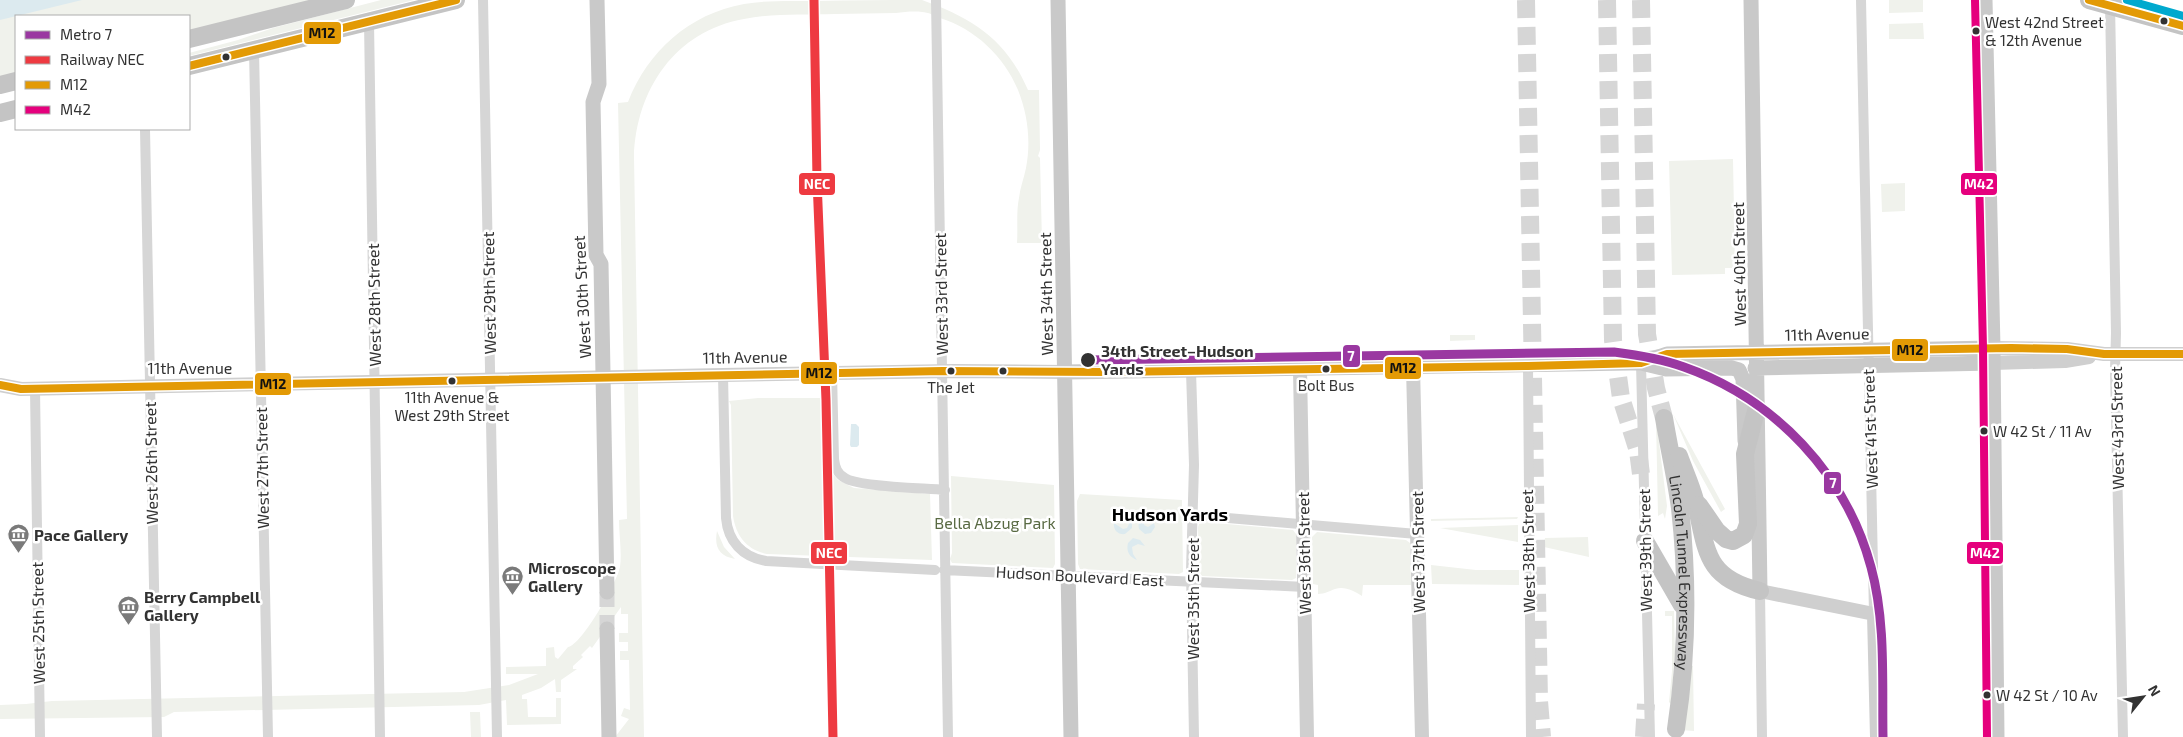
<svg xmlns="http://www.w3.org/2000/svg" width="2183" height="737" viewBox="0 0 2183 737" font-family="'Exo 2',sans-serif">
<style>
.green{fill:#f0f2ec}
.water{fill:#dceaef}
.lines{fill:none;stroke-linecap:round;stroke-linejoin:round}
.primary-tunnel{stroke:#d6d6d6;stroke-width:15;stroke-dasharray:15 8;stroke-linecap:butt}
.highway-tunnel{stroke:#d6d6d6;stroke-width:18;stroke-dasharray:18 9;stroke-linecap:butt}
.street{stroke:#d6d6d6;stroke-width:10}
.secondary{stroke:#cfcfcf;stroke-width:14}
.primary{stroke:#c9c9c9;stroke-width:15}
.highway{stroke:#c4c4c4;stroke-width:18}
.bus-1-casing{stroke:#fff;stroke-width:11}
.bus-2-casing{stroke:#fff;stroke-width:11}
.bus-3-casing{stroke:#fff;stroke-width:11}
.bus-1{stroke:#e39a05;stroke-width:8}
.bus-2{stroke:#e5007d;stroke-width:8}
.bus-3{stroke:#00a9ce;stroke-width:8}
.rail-1-casing{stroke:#fff;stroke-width:12}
.rail-1{stroke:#ee3a41;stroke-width:9}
.metro-1-casing{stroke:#fff;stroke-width:12}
.metro-1{stroke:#9a38a1;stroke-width:9}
.bus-dot{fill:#323232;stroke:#fff;stroke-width:2}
.labels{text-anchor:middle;stroke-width:5;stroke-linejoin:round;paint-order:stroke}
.bus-label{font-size:15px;fill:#323232;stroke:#fff;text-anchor:start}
.street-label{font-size:16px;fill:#323232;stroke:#fff}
.stop-label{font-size:16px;font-weight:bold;fill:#323232;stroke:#fff;text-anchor:start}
.park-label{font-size:16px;fill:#596a43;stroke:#fff}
.poi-label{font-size:16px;font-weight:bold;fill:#323232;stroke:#fff;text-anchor:start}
.neighbourhood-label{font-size:18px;font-weight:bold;fill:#000;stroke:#fff}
.line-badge{stroke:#fff;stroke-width:2}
.badge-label{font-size:14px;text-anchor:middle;font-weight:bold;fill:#fff}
.pale-badge-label{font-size:14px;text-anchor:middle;font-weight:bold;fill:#111}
</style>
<rect width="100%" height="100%" fill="#fff"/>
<!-- green -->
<path class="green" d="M0 0H312L189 31V16H16V74L0 78Z
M381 0H414L189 56V53L238 40 273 28Z
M922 0C972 18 1006 39 1028 90H1039L1040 150 1038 156 1040 158 1042 243H1017C1018 228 1016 212 1019 198 1020 188 1024 178 1026 168 1031 142 1028 115 1018 90 1004 56 975 29 940 18 935 16 928 12 922 12 914 11 904 12 896 13 876 13 855 14 835 14 805 15 774 13 744 19 675 31 636 90 634 157L644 737H615L629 719 621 716 624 708 630 710 629 660H620V651H628V642H619V633H628V614H621V607L592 648 590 646 581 655 583 657 573 666V669H577L561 680V692H556L555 679 541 688 522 695V699H527L528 717H556V698H561V724L507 725 506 700 479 705 174 712 164 717 0 719V705L26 704 52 701 464 692 509 685 538 674H506V667L546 666V648L554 647 555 657 558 659 568 647C582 645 617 582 620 567 622 552 619 535 619 520L627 519 618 103 628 102C648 51 689 14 744 4 767 0 792 1 816 1 851 0 886 0 922 0Z
M1889 0H1923V12L1889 13Z
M2144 0 2183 11V16L2129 1Z
M1923 23 1924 39H1889V24Z
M1733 159 1735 268H1725V274L1672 275 1669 161Z
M1905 183V211L1882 212 1881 184Z
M1450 335H1475V340L1450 341Z
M758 398H827L828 461 832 473 838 480 854 488 930 494 932 560 767 554C747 550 736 536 733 516L731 405 729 401Z
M1673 414 1725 509 1721 512 1693 461Z
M1656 419 1667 506 1665 519 1663 513 1658 516Z
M951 476 1054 485 1055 564 1053 568 952 563 950 559 952 553Z
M1080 494 1182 500 1183 572 1179 574 1080 569 1078 564 1077 501Z
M1518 517 1517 519 1431 521V519Z
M1204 522 1293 530 1296 534V578L1292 580 1202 576 1199 572 1198 527 1199 524Z
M1518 525V542L1440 528Z
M717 531 724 547 735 559C719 556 714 547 717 531Z
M1317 532 1406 540 1410 543 1411 585H1363L1362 596C1354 591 1345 586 1335 589 1329 591 1325 594 1318 594V585L1313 584 1312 537Z
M1588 537 1589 557 1544 547 1545 538Z
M1431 565 1476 570H1519V585L1432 584Z
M1665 611H1674L1675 652 1671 704 1669 702 1672 671V616H1665Z
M1689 665 1693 666 1694 731 1681 730Z
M470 712H480L481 737H471Z"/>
<!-- water -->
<path class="water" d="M0 0H82L0 20Z
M851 424H856L859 427V445L857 447H851L850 445Z
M1117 510 1125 512 1132 519V528L1125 534C1118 535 1113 530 1114 523L1123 529 1127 528 1129 524Z
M1150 512 1146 517 1144 525 1148 527 1154 523 1155 527 1151 533 1145 534 1139 529C1137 520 1142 515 1150 512Z
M1133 538 1140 540 1145 546 1138 544 1132 547 1133 554 1137 560C1129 557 1126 551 1128 543Z"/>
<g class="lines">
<!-- primary-tunnel -->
<path class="primary-tunnel" d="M607 592V629"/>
<!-- highway-tunnel -->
<path class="highway-tunnel" d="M1526 0 1539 701 1542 737
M1607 0 1613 340 1621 398 1638 451 1641 474
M1641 0 1647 334 1656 388 1664 418
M1644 737 1646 704"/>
<!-- street -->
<path class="street" d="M483 0 497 737
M936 0 948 737
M1861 0 1874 614
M2110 3 2116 333 2115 371 2123 737
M369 22 380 737
M254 50 268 737
M145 129 157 737
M1641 363 1650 737
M1528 366 1531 737
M1191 371 1194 465 1191 571 1194 737
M832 373 834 459C835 467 837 474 845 478 858 487 925 488 945 490
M723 375 726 518C728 541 742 557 766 561L935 570
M35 389 40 737
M1192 515 1417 534
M944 570 1305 587
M1760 591 1762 737"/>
<!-- secondary -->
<path class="secondary" d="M1993 348 2067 349 2104 354H2183
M1993 363 2065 361 2089 357
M1413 367 1422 737
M1300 370 1307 737
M0 385 21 389 723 375 954 371 1065 372
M1760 591 1874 614 1877 737"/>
<!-- primary -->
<path class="primary" d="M597 0 599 84 593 102 596 255 601 264 607 592
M1058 0 1071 737
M1751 0 1760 591
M1985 0 1993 348 1997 737
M1641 363 1666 369 1732 368 1739 370 1743 379 1745 441
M1755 368 1993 363
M1065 372 1629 363H1641L1667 354 1993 348
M607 629 609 737"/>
<!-- highway -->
<g class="highway">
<path d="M2089 0 2183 26"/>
<path d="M189 39 346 0"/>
<path d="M189 66 456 0"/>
<path d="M0 85 16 81"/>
<path d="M0 113 16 109"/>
<path id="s1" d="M1664 418C1669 448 1676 478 1680 508 1688 580 1687 657 1676 729"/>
<path d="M1679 456C1684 470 1691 485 1695 500 1707 548 1703 578 1760 591"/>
<path d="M1699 505 1717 531 1726 539 1733 541 1744 535 1748 524 1745 454 1757 407"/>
<path d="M1645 541 1682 605"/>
</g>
<defs>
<path id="bus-1" d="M2089 0 2183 26
M189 66 456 0
M0 385 21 389 943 371 1109 372 1528 366 1641 363 1667 354 2011 348 2067 349 2104 354H2183"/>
<path id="bus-2" d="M1975 0 1983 348 1987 737"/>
<path id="bus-3" d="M2127 0 2183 16"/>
</defs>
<!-- bus-1 casing -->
<use href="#bus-1" class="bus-1-casing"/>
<!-- bus-2 casing -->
<use href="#bus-2" class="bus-2-casing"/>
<!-- bus-3 casing -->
<use href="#bus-3" class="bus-3-casing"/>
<!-- bus-1 -->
<use href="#bus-1" class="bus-1"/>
<!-- bus-2 -->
<use href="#bus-2" class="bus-2"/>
<!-- bus-3 -->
<use href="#bus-3" class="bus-3"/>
<defs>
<path id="rail-1" d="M814 0 817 180 826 400 833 737"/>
</defs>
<!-- rail-1 casing -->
<use href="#rail-1" class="rail-1-casing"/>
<!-- rail-1 -->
<use href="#rail-1" class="rail-1"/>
<defs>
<path id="metro-1" d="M1088 360 1614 352C1638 355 1662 359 1684 367 1775 399 1846 474 1871 567 1886 622 1882 681 1883 737"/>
</defs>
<!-- metro-1 casing -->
<use href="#metro-1" class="metro-1-casing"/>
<!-- metro-1 -->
<use href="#metro-1" class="metro-1"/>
</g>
<!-- icons -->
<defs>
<symbol id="museum-pin" viewBox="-11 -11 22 30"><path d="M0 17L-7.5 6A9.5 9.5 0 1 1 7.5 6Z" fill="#7a7a7a" stroke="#fff"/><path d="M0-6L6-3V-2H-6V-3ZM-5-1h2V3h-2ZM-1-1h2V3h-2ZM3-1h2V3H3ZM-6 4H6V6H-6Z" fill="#fff"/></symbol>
</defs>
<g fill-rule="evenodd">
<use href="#museum-pin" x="6" y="522" width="25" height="34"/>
<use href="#museum-pin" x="500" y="564" width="25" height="34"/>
<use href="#museum-pin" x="116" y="594" width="25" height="34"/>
</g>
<!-- markers -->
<g class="bus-dot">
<circle cx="2164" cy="21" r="4.5"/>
<circle cx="1976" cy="31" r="4.5"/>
<circle cx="226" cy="57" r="4.5"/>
<circle cx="1088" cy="360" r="8"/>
<circle cx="1326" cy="369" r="4.5"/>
<circle cx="951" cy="371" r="4.5"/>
<circle cx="1003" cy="371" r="4.5"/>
<circle cx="452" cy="381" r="4.5"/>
<circle cx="1984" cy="431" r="4.5"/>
<circle cx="1987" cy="695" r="4.5"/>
</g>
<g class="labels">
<!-- bus labels -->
<g class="bus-label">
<text x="1985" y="28">West 42nd Street<tspan x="1985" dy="18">&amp; 12th Avenue</tspan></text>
<text x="1326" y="391" text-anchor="middle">Bolt Bus</text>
<text x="951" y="393" text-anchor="middle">The Jet</text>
<text x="452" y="403" text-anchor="middle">11th Avenue &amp;<tspan x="452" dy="18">West 29th Street</tspan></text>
<text x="1993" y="437">W 42 St / 11 Av</text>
<text x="1996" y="701">W 42 St / 10 Av</text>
</g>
<!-- street labels -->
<g class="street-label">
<text transform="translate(1739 264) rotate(-91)" y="6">West 40th Street</text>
<text transform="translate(489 293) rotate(-91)" y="6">West 29th Street</text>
<text transform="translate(941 294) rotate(-91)" y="6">West 33rd Street</text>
<text transform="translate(1046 294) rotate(-91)" y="6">West 34th Street</text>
<text transform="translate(582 297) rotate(-93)" y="6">West 30th Street</text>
<text transform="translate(374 305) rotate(-91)" y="6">West 28th Street</text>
<text transform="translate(1827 334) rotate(-1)" y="6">11th Avenue</text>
<text transform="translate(745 357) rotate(-1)" y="6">11th Avenue</text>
<text x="190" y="374">11th Avenue</text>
<text transform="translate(2117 428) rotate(-91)" y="6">West 43rd Street</text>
<text transform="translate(1870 429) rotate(-92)" y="6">West 41st Street</text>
<text transform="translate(151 463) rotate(-91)" y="6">West 26th Street</text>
<text transform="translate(262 468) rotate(-91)" y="6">West 27th Street</text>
<text transform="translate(1645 550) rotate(-91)" y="6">West 39th Street</text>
<text transform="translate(1528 551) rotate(-91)" y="6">West 38th Street</text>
<text transform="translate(1418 552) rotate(-91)" y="6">West 37th Street</text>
<text transform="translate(1304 553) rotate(-91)" y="6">West 36th Street</text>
<text dy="6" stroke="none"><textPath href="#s1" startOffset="156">Lincoln Tunnel Expressway</textPath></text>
<text transform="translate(1080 576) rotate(3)" y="6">Hudson Boulevard East</text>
<text transform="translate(1193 599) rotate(-90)" y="6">West 35th Street</text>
<text transform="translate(38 623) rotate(-91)" y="6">West 25th Street</text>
</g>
<!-- stop labels -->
<g class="stop-label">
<text x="1101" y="357">34th Street–Hudson<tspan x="1101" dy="18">Yards</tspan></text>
</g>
<!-- park labels -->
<g class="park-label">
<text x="995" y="529">Bella Abzug Park</text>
</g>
<!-- poi labels -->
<g class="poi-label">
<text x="34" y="541">Pace Gallery</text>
<text x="528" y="574">Microscope<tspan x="528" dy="18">Gallery</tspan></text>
<text x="144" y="603">Berry Campbell<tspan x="144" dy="18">Gallery</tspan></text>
</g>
<!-- neighbourhood labels -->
<g class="neighbourhood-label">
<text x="1170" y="521">Hudson Yards</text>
</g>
</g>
<g class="line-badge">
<rect x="303" y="21" width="39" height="24" rx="5" fill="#e39a05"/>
<rect x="1960" y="172" width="38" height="24" rx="5" fill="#e5007d"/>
<rect x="798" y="172" width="38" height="24" rx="5" fill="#ee3a41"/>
<rect x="1891" y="338" width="38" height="24" rx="5" fill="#e39a05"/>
<rect x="1342" y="344" width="19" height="24" rx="5" fill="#9a38a1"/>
<rect x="1384" y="356" width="38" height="24" rx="5" fill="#e39a05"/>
<rect x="800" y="361" width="38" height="24" rx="5" fill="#e39a05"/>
<rect x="254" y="372" width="38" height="24" rx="5" fill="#e39a05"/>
<rect x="1823" y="471" width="19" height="24" rx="5" fill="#9a38a1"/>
<rect x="810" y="541" width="38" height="24" rx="5" fill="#ee3a41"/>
<rect x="1966" y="541" width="38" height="24" rx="5" fill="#e5007d"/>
</g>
<g class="badge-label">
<text x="1979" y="189">M42</text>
<text x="817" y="189">NEC</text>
<text x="1351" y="361">7</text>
<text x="1833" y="488">7</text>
<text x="829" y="558">NEC</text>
<text x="1985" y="558">M42</text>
</g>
<g class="pale-badge-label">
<text x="322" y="38">M12</text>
<text x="1910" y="355">M12</text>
<text x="1403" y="373">M12</text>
<text x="819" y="378">M12</text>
<text x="273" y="389">M12</text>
</g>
<!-- legend -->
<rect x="15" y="15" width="175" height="115" fill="#ffffff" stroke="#adadad"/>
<rect x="25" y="31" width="25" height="8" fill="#9a38a1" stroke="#adadad"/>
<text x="60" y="40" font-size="15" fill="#323232">Metro 7</text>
<rect x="25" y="56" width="25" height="8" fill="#ee3a41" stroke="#adadad"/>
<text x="60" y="65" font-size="15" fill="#323232">Railway NEC</text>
<rect x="25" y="81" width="25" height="8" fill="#e39a05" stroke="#adadad"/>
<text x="60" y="90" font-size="15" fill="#323232">M12</text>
<rect x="25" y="106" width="25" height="8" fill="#e5007d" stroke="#adadad"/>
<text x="60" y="115" font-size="15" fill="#323232">M42</text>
<!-- north arrow -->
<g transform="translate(2143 697) rotate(60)" stroke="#ffffff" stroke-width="4" paint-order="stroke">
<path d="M0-4L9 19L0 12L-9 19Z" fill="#323232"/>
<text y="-8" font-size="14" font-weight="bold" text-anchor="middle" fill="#323232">N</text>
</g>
</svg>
